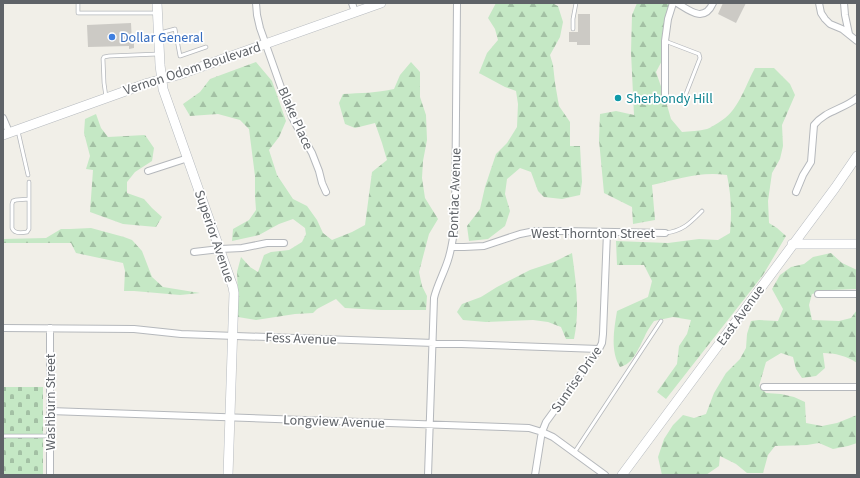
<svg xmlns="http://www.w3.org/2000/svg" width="860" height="478" viewBox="0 0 860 478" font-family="'Source Sans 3',sans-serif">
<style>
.forest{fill:url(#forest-firs)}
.cemetery{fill:url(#cemetery-stones)}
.building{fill:#cccac5}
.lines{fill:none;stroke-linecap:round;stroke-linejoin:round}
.lane-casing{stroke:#b5b8bc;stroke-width:4.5}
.street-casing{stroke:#b5b8bc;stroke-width:8}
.secondary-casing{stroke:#b6babf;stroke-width:10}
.lane{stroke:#fff;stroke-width:3}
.street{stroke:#fff;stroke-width:6}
.secondary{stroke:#fff;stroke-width:9}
.shop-dot{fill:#3f7fe0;stroke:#fff;stroke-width:1.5}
.culture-dot{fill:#0f9aa8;stroke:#fff;stroke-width:1.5}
.labels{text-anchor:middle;stroke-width:3.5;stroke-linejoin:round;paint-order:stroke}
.shop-label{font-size:14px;fill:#366cbe;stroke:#fff;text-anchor:start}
.street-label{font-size:14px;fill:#5f6368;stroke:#fff}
.culture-label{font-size:14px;fill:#0d838f;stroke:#fff;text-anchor:start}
</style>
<defs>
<pattern id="forest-firs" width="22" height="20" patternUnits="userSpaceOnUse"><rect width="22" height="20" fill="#c5e8c5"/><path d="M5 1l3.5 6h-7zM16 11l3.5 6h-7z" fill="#a3c0a4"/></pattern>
<pattern id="cemetery-stones" width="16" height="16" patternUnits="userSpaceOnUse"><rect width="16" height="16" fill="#c5e8c5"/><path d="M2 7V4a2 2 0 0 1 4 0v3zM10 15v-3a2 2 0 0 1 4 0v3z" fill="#a3c0a4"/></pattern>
</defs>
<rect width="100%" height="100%" fill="#f1efe8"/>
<!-- forest -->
<path class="forest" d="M496 3H552L558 6 563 22 560 37 550 55 553 65 555 83 559 106 570 122V146H580L582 182 580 195 562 199 544 197 538 191 531 172 520 168 507 179 505 194 510 211 505 226 488 239 469 241 467 226 480 209 485 187 496 154 507 143 517 127 518 104 516 91 505 87 479 73 487 53 498 40 495 29 488 18Z
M637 3H673L665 55 656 72 665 98 671 119 682 132C690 131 699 131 707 129 710 128 714 125 718 123 739 111 744 88 755 68H774L790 84 795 95 782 125 783 146 780 159 772 173 768 201 769 223 777 228 786 236 763 275 666 399 657 392 677 364 679 346 687 334 691 320 673 317 654 321C650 327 646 332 644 338 638 349 633 364 620 367 610 351 614 329 617 311L648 297 652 281 644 265H617L616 241 668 243 699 239 718 240 730 233C732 213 731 194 727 175 701 171 678 179 652 185L655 220 633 224 632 207 604 193 599 140 600 114 616 111 634 115 631 52 632 15Z
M256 62 272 81 286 121 279 137 269 150 277 175 293 199 307 206 317 220 323 233 332 240 352 232 365 225 372 172 387 160 382 143 375 123 355 128 345 124 339 103 343 94C360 93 377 93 394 89L400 75 411 62 420 72V97L426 115 427 140 423 161 422 178 425 198 438 219 429 234 419 272 422 286 427 296 426 310H381L345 308 336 299 317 309 313 313 295 314 256 320 238 317V296L237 272 241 257 250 267 258 272 264 255 271 252 289 250 302 242 306 234 305 228 293 219 279 224 259 235 232 241 233 229 249 220 256 210 255 196V176L249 129 240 120 218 114 190 116 183 104 200 92 210 79Z
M96 114 101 128 108 137 145 135 154 148 152 161 135 172 127 182V193L144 199 152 208 162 217 156 227 123 224 90 212 93 170 86 169 90 156 84 133 85 119Z
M91 228 124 237 132 240 142 251 152 277 163 287 200 293 180 295 134 291H124L125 271 123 263 76 253 71 243H3V239L46 238 61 229H70Z
M572 253C576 282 580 310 574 339H566L561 327 548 322 533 320 486 322 463 320 457 312 462 304 481 297 497 287 530 270 554 262Z
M831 253 842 263 857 270V289L830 290 812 294 809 305 812 320 839 321 851 318 857 310V363C847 356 835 353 823 353L825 368 816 376 802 378 796 369 793 357 781 353 766 362 759 386 766 393 781 394 794 397 805 402 806 423 822 426 837 423 857 415V443L848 446 833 449 819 443 807 445 775 446 768 455 763 473H747L736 464 720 456 719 466 706 475H662L658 457 664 439 673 425 683 415 694 418 706 414 714 393 726 373 740 359 746 348 747 334 751 321 759 320 778 321 783 309 772 289 780 275 791 267 804 264 813 257Z"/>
<!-- cemetery -->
<path class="cemetery" d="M3 387H43V475H3Z"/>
<!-- building -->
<path class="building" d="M723 3H746L736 23 718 14Z
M578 14H590V45H577V42H569V32H578Z
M131 23 132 43H134V48L129 49V46L88 47 87 25Z"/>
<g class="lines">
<defs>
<path id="lane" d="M78 3V13H156
M573 29V19L576 3
M160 33 175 29 180 56 206 47
M665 41 699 54 700 58 684 99C677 104 673 101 665 98
M106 97 104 83 103 59 104 57 109 56 158 54
M18 131 28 175
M29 199 16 200 13 201 12 204V228C14 234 22 233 27 232L29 229V182
M665 233C683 231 690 223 702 211
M3 436H50
M574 453 661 321"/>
<path id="street" d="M256 3 257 15 260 28 283 93 292 117 300 132 312 153 319 171 322 183 326 192
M352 3 355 12
M677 3C690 11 704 23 713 3
M819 3 821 13 825 19 830 24 842 29 857 41
M844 3 845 15 849 34
M665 98V41L668 19 673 3
M3 118 9 132
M148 171 188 158
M796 192 803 175 811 162 814 125C825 111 844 109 857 98
M452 247H464L484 246 520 234 535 231H564L665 233
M194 252 220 249 242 248 267 243H284
M818 294H857
M3 328 134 329 181 334 599 349
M764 387H857
M50 411 529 428 542 432 553 437 605 475
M50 475V328
M428 475 434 298C437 285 444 273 448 260 452 248 453 237 455 225L457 3
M535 475 541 437 542 432 546 422 599 349 602 343 603 334 607 232"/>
<path id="secondary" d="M157 3 160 65 163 89 233 287 234 293 228 475
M3 135 148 83 178 75 381 3
M792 244H857
M622 475 835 188 857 156"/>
</defs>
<!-- lane casing -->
<use href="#lane" class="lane-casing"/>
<!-- street casing -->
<use href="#street" class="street-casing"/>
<!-- secondary casing -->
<use href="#secondary" class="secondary-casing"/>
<!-- lane -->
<use href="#lane" class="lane"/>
<!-- street -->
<use href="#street" class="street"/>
<!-- secondary -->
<use href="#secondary" class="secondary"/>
</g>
<!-- markers -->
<circle class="shop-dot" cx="112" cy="37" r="4"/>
<circle class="culture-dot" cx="618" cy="98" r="4"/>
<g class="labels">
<!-- shop labels -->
<g class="shop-label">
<text x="120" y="42">Dollar General</text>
</g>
<!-- street labels -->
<g class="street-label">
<text transform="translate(192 68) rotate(-18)" y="5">Vernon Odom Boulevard</text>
<text transform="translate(296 118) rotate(66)" y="5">Blake Place</text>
<text transform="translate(454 193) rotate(-88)" y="5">Pontiac Avenue</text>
<text x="593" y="238">West Thornton Street</text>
<text transform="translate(215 236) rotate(71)" y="5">Superior Avenue</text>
<text transform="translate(740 315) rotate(-54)" y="5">East Avenue</text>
<text transform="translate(301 338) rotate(2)" y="5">Fess Avenue</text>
<text transform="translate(576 379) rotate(-55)" y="5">Sunrise Drive</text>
<text transform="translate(50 402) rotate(-90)" y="5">Washburn Street</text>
<text transform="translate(334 421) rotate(2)" y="5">Longview Avenue</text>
</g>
<!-- culture labels -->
<g class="culture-label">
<text x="626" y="103">Sherbondy Hill</text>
</g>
</g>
<!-- border -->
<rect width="860" height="478" fill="none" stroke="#5f6368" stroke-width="8"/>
</svg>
